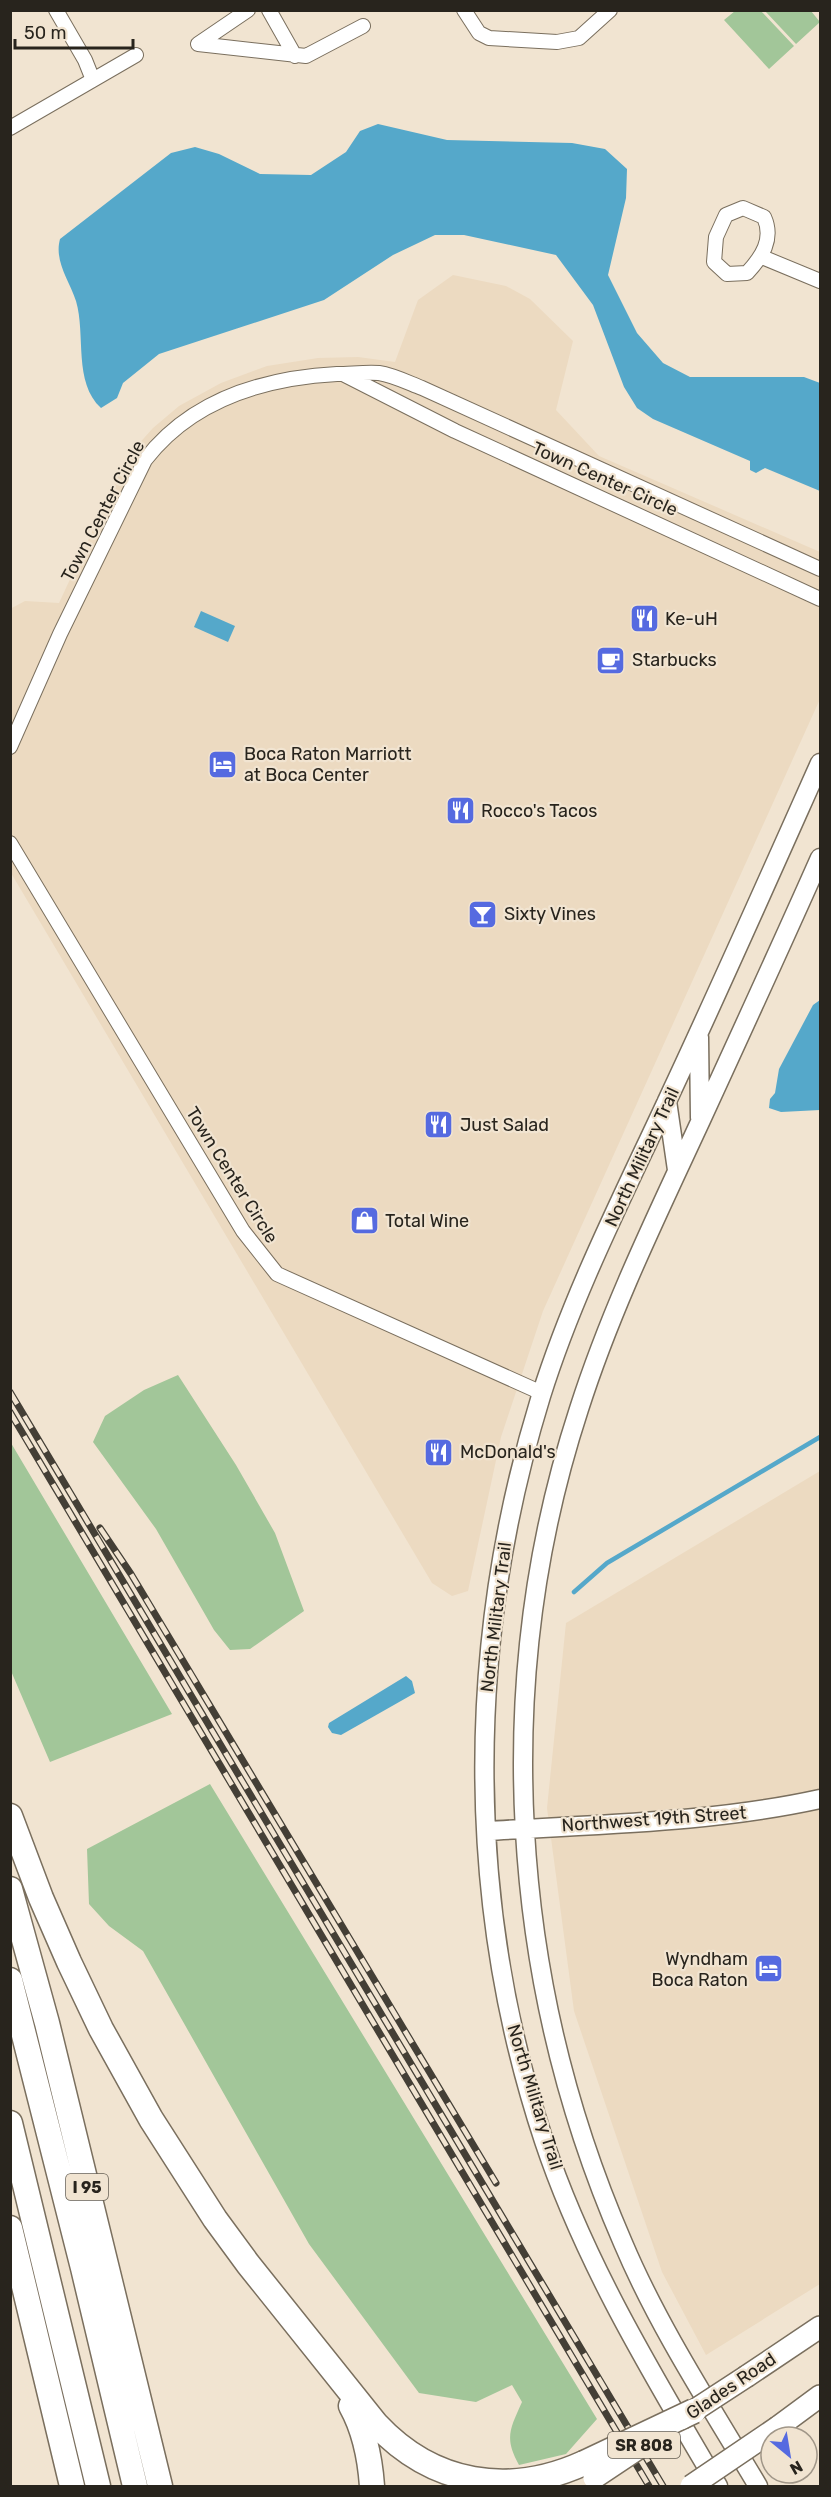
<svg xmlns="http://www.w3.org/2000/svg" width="831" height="2497" viewBox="0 0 831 2497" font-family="Rubik,sans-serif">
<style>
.built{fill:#ecdac1}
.green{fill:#a2c699}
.water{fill:#55a8ca}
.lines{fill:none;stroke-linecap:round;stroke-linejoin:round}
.stream{stroke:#55a8ca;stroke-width:4.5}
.street-casing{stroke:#7a6f5e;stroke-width:16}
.secondary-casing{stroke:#7a6f5e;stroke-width:21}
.primary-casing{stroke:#7a6f5e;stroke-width:24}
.highway-casing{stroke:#7a6f5e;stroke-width:27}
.street{stroke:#fff;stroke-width:14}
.secondary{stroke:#fff;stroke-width:18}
.primary{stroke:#fff;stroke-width:21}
.highway{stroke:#fff;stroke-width:24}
.rail-casing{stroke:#443f36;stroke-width:7}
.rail{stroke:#f1e4d1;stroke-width:4.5;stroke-dasharray:14;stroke-linecap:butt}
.primary-bridge-casing{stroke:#7a6f5e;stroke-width:24;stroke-linecap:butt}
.highway-bridge-casing{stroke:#7a6f5e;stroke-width:27;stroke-linecap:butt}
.primary-bridge{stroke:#fff;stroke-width:21}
.highway-bridge{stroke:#fff;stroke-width:24}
.labels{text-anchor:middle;stroke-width:4.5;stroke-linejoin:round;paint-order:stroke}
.shield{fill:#f1e4d1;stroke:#645e53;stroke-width:1.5}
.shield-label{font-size:16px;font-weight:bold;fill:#28241d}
.street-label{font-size:18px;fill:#28241d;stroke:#f1e4d1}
.poi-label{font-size:18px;fill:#28241d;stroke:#f1e4d1;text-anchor:start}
</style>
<rect width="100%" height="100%" fill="#f1e4d1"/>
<!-- built -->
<path class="built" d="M453 275 506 286 530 299 573 341 556 410 599 456 820 552V699L543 1311 501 1437 468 1591 452 1596 432 1583 11 873 10 609 25 601 59 603 127 457 153 428 179 406 221 383 267 366 318 358 358 357 395 362 418 300Z
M820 1471V2284L706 2355 662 2272 574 2011 547 1808 566 1623Z"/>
<!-- green -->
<path class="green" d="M735 11H761L794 46 769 69 724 20Z
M765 11H811L820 22 796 44Z
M178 1375 236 1465 275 1533 304 1611 250 1649 230 1650 214 1630 156 1529 93 1442 105 1416 144 1390Z
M11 1443 172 1714 50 1762 11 1671Z
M210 1784 597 2419 566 2454 519 2465C504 2438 510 2429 522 2402L512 2385 476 2402 419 2393 309 2244 143 1951 109 1926 89 1904 87 1849Z"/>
<!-- water -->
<path class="water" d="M378 124 447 140 572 143 605 149 627 169 626 198 608 275 637 333 663 363 690 377H804L820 383V491L765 468 756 473 750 470V461L653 419 637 408 624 387 593 305 556 255 464 235H435L393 255 324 300 159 354 123 383 117 398 101 408C73 382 86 335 76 301 69 280 54 261 60 239L171 153 195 147 219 154 260 174 311 175 346 152 360 131Z
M201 611 235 626 228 642 194 627Z
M820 1000V1110L781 1112 769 1108 770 1099 775 1093 779 1069 813 1005Z
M406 1676 412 1681 415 1693 341 1735 332 1733 328 1727 329 1723Z"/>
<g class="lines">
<!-- stream -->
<path class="stream" d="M574 1592 607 1563 820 1437"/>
<defs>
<path id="street" d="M56 10 85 60 93 80
M248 10 198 44 306 56 363 26
M269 10 295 56
M464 10 479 33 489 38 557 42 579 38 610 10
M10 128 136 55
M743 208 764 217C774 239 762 257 747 273L727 274 714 262 716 237 726 215Z
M762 257 820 281
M345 375 455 431 820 599
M10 747 60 634 145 460C191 400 264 378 337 374 350 374 365 372 379 373 393 375 409 383 422 388L820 569
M10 843 243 1231 277 1274 542 1393"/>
<path id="secondary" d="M699 1037 700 1118
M667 1101 677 1170
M487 1831C598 1824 711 1823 820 1799
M718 2486C653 2375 585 2264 544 2141 464 1899 466 1639 541 1396 573 1294 623 1196 668 1099 720 988 770 875 820 763
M758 2486C711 2407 659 2328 623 2243 509 1981 490 1681 579 1409 611 1309 657 1215 701 1120 741 1033 781 946 820 858"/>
<path id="primary" d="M747 2376 820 2327
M778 2427 820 2396"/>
<path id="highway" d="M10 1816 41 1898 69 1962 101 2029 151 2119 215 2219 248 2264 376 2424C433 2485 509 2497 584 2463
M10 1889 47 2023 160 2486
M10 1980 83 2268 135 2486
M10 2123 98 2486
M10 2228 72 2486
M351 2406C365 2431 370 2458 372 2486"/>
</defs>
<!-- street casing -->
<use href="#street" class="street-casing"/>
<!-- secondary casing -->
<use href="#secondary" class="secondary-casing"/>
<!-- primary casing -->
<use href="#primary" class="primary-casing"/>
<!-- highway casing -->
<use href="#highway" class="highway-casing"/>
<!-- street -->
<use href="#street" class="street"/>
<!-- secondary -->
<use href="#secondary" class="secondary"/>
<!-- primary -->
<use href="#primary" class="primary"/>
<!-- highway -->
<use href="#highway" class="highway"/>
<defs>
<path id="rail" d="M10 1392 663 2486
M10 1412 649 2486
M100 1528 131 1574 496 2183"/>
</defs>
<!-- rail casing -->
<use href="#rail" class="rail-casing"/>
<!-- rail -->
<use href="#rail" class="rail"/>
<defs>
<path id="primary-bridge" d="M681 2419 747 2376
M594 2478 651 2440
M691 2486 778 2427"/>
<path id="highway-bridge" d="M584 2463 694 2411"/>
</defs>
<!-- primary-bridge casing -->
<use href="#primary-bridge" class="primary-bridge-casing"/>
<!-- highway-bridge casing -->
<use href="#highway-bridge" class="highway-bridge-casing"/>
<!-- primary-bridge -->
<use href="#primary-bridge" class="primary-bridge"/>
<!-- highway-bridge -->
<use href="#highway-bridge" class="highway-bridge"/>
</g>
<!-- icons -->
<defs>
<symbol id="restaurant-square" viewBox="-11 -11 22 22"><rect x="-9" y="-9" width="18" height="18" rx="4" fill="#556ae0" stroke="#f1e4d1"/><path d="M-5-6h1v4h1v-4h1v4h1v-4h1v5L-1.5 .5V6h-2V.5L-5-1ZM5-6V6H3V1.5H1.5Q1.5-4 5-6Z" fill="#fff"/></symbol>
<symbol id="cafe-square" viewBox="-11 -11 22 22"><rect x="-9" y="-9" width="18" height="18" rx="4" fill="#556ae0" stroke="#f1e4d1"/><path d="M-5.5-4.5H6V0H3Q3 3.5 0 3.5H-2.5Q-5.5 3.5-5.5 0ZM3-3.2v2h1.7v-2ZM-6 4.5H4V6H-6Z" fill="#fff"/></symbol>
<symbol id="hotel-square" viewBox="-11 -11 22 22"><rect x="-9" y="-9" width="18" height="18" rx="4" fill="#556ae0" stroke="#f1e4d1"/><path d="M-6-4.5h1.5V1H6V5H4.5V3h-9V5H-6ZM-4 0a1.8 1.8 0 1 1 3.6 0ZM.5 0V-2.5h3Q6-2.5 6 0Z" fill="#fff"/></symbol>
<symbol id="bar-square" viewBox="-11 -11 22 22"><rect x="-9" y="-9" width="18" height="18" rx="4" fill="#556ae0" stroke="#f1e4d1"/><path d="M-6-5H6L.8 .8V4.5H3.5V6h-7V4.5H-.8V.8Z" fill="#fff"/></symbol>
<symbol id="shop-square" viewBox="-11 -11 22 22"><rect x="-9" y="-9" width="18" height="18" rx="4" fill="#556ae0" stroke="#f1e4d1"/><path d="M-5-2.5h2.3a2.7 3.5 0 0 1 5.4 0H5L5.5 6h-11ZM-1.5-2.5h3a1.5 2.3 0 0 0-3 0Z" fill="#fff"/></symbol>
</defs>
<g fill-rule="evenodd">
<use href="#restaurant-square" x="628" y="602" width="33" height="33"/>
<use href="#cafe-square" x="594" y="644" width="33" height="33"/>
<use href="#hotel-square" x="206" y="748" width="33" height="33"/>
<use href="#restaurant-square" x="444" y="794" width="33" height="33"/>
<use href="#bar-square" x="466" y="898" width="33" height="33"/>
<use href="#restaurant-square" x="422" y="1108" width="33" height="33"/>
<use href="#shop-square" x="348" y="1204" width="33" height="33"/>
<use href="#restaurant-square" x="422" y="1436" width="33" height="33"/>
<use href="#hotel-square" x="752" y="1952" width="33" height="33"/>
</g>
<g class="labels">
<!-- shield labels -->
<g class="shield">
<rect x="66" y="2174" width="42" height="26" rx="4.5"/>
<rect x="608" y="2432" width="72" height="26" rx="4.5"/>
</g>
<g class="shield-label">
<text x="87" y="2193">I 95</text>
<text x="644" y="2451">SR 808</text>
</g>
<!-- street labels -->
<g class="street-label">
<text transform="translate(605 479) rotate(24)" y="6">Town Center Circle</text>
<text transform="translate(103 511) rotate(-62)" y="6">Town Center Circle</text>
<text transform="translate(642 1157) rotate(-65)" y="6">North Military Trail</text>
<text transform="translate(232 1175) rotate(58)" y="6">Town Center Circle</text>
<text transform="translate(496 1617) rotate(-83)" y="6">North Military Trail</text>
<text transform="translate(654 1819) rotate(-4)" y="6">Northwest 19th Street</text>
<text transform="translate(535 2097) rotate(73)" y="6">North Military Trail</text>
<text transform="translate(731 2386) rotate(-34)" y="6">Glades Road</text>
</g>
<!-- poi labels -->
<g class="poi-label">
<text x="665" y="625">Ke-uH</text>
<text x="632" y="666">Starbucks</text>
<text x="244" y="760">Boca Raton Marriott<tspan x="244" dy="21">at Boca Center</tspan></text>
<text x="481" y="817">Rocco's Tacos</text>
<text x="504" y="920">Sixty Vines</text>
<text x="460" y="1131">Just Salad</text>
<text x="385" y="1227">Total Wine</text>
<text x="460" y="1458">McDonald's</text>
<text x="748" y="1965" text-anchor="end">Wyndham<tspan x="748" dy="21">Boca Raton</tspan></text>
</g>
</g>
<!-- border -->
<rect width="831" height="2497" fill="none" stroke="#28241d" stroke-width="24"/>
<!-- north arrow -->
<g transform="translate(789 2455) rotate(150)"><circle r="28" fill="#f1e4d1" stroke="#a19789" stroke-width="1.5"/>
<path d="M0-4.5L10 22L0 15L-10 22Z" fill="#556ae0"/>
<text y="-9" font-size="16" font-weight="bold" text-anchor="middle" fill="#28241d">N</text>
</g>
<!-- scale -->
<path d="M15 39v9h118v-9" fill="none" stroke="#28241d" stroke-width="3"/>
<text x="24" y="39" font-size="18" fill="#28241d" stroke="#f1e4d1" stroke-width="4.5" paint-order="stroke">50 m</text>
</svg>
